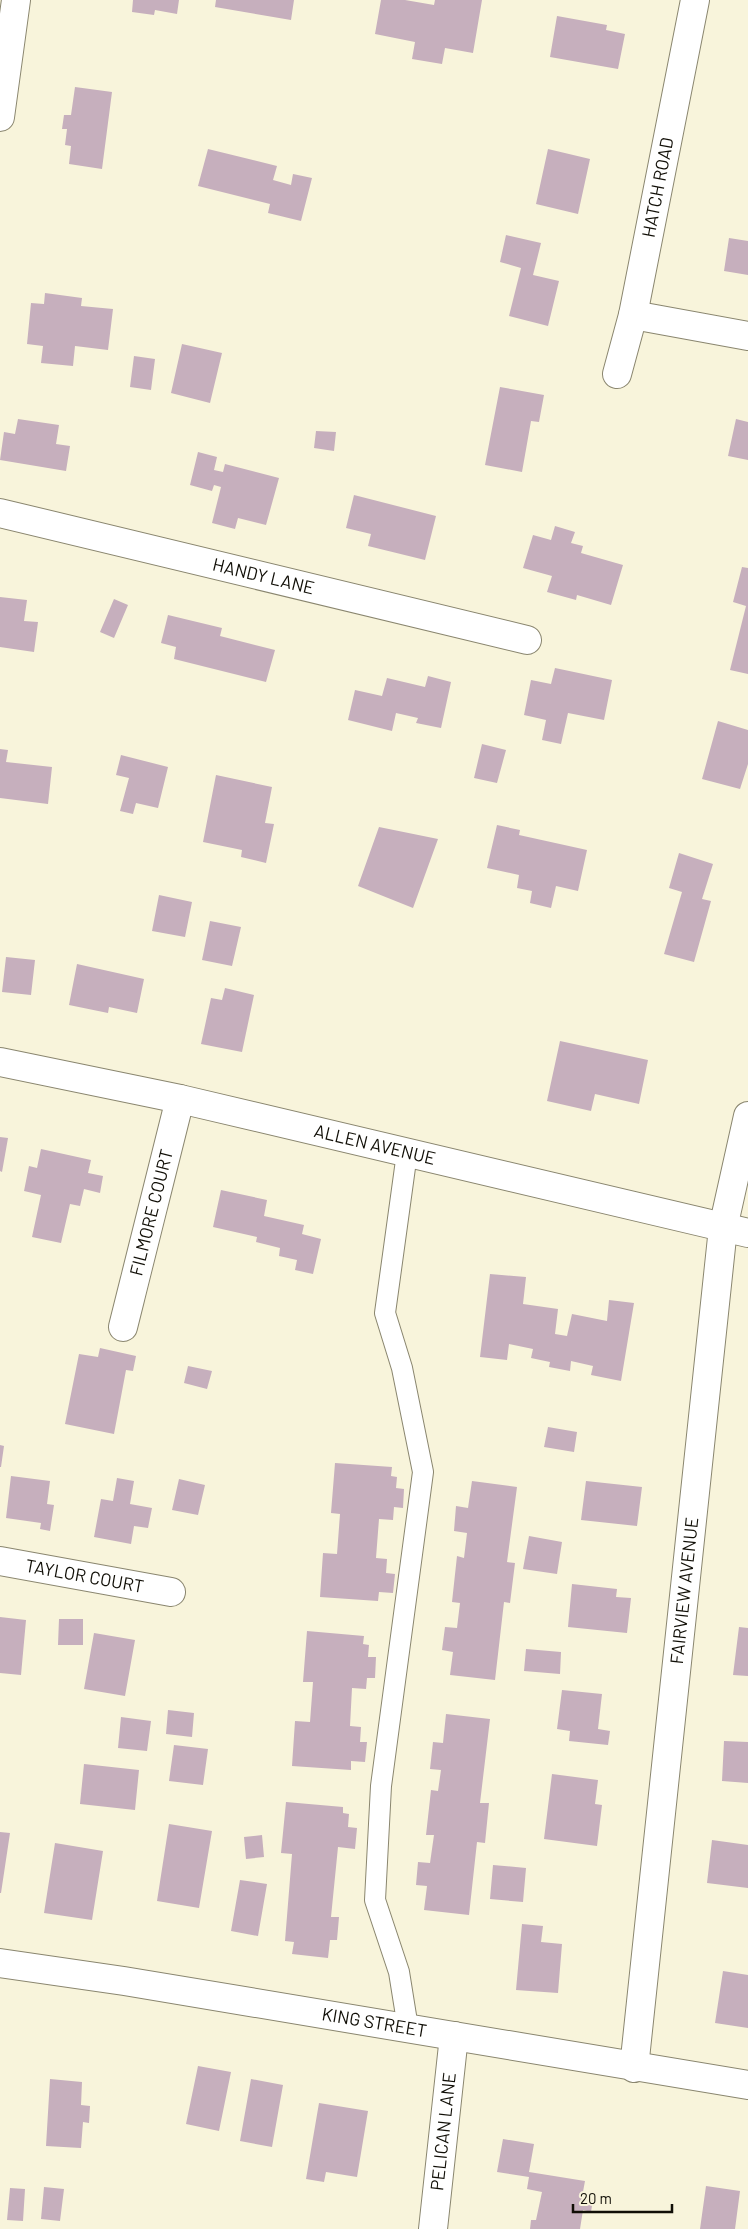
<svg xmlns="http://www.w3.org/2000/svg" width="748" height="2229" viewBox="0 0 748 2229" font-family="Barlow,sans-serif">
<style>
.building{fill:#c6afbd}
.lines{fill:none;stroke-linecap:round;stroke-linejoin:round}
.service-casing{stroke:#8a866f;stroke-width:22}
.minor-casing{stroke:#8a866f;stroke-width:30}
.service{stroke:#fff;stroke-width:20}
.minor{stroke:#fff;stroke-width:28}
.labels{text-anchor:middle;stroke-width:5;stroke-linejoin:round;paint-order:stroke}
.street-label{font-size:18px;fill:#100e06;stroke:#f8f4db}
</style>
<rect width="100%" height="100%" fill="#f8f4db"/>
<!-- building -->
<path class="building" d="M133 0H179L177 14 155 10 154 15 132 12Z
M216 0H294L291 20 215 7Z
M381 0H405L434 5 435 0H482L473 53 445 48 442 64 412 59 415 42 375 34Z
M557 16 607 25 606 30 625 34 618 69 550 57Z
M75 87 112 92 102 169 69 164 71 146 65 145 67 129H62L64 115H71Z
M208 149 277 166 273 180 291 185 293 174 312 178 301 221 268 213 270 204 198 186Z
M548 149 590 159 578 214 536 204Z
M506 235 541 243 533 275 559 281 548 326 509 316 521 268 500 262Z
M729 238 748 241V275L724 271Z
M45 293 82 298 81 306 113 309 108 350 75 346 73 366 41 363 43 346 27 344 31 303 44 304Z
M182 344 222 353 210 403 171 393Z
M134 356 155 359 151 390 130 387Z
M500 387 544 395 539 422 531 421 522 472 485 465Z
M18 419 59 425 56 444 70 446 66 471 0 460 4 432 15 434Z
M736 419 748 422V460L728 456Z
M316 431 336 432 334 451 314 448Z
M198 452 217 457 214 470 223 472 225 464 279 478 266 525 238 518 235 529 212 523 221 487 214 485 212 491 190 485Z
M354 495 436 516 425 560 368 546 371 534 346 528Z
M555 526 575 532 571 543 583 546 581 553 623 565 611 605 577 595 576 600 547 592 552 576 523 568 533 535 551 540Z
M742 567 748 568V674L730 670 746 606 733 602Z
M0 597 27 600 24 621 38 622 34 652 0 647Z
M114 599 128 605 114 638 100 632Z
M168 615 222 628 220 636 275 650 266 682 174 659 176 647 161 643Z
M555 668 612 680 604 720 568 713 561 744 542 740 546 720 524 715 531 680 551 684Z
M428 676 451 682 441 728 416 723 418 718 396 713 392 731 348 720 355 690 382 696 387 678 425 687Z
M718 721 748 730V764L740 789 702 779Z
M482 744 506 750 497 783 474 778Z
M0 749 8 750 6 762 52 767 48 804 0 798Z
M121 755 168 767 158 808 136 803 133 814 120 811 129 778 116 775Z
M216 775 272 787 265 823 274 824 266 863 241 857 242 850 203 842Z
M497 825 520 830 519 835 587 850 578 891 556 886 551 908 530 903 532 891 517 888 519 875 487 868Z
M379 827 438 839 413 908 358 886Z
M679 853 713 864 702 899 711 901 694 962 664 954 682 892 669 888Z
M159 895 192 902 185 937 152 931Z
M210 921 241 927 232 966 202 960Z
M6 957 35 960 31 995 2 992Z
M77 964 144 979 137 1013 109 1007 108 1013 69 1005Z
M225 988 254 995 242 1052 201 1044 211 998 222 1000Z
M560 1041 648 1060 639 1104 595 1094 591 1111 547 1101Z
M0 1137 8 1138 2 1172 0 1171Z
M41 1149 91 1160 88 1173 103 1176 100 1193 84 1189 80 1206 70 1204 61 1243 32 1237 41 1195 24 1191 29 1166 37 1168Z
M221 1190 267 1200 264 1216 304 1225 302 1234 321 1239 313 1274 295 1270 297 1260 279 1256 280 1248 256 1242 257 1237 213 1227Z
M490 1274 526 1277 523 1304 558 1309 555 1334 567 1336 572 1314 607 1321 609 1300 634 1303 621 1381 591 1375 593 1366 571 1361 570 1371 549 1367 550 1362 531 1358 533 1349 509 1344 507 1360 480 1357Z
M100 1348 136 1356 133 1371 126 1370 114 1434 65 1424 79 1354 98 1357Z
M188 1366 212 1371 207 1389 184 1383Z
M548 1427 577 1432 574 1452 544 1447Z
M0 1445 4 1446 1 1467H0Z
M335 1463 392 1467 391 1476 397 1477 396 1488 404 1489 403 1508 394 1507 393 1520 379 1519 376 1558 387 1559 386 1573 395 1574 393 1593 379 1592 378 1601 320 1597 323 1553 337 1554 340 1514 331 1513Z
M11 1476 50 1481 47 1504 54 1505 50 1531 40 1529 41 1523 6 1518Z
M117 1478 134 1481 130 1504 152 1508 148 1528 134 1526 131 1544 94 1537 101 1499 113 1501Z
M179 1479 205 1485 198 1515 172 1510Z
M472 1481 517 1487 507 1562 515 1563 510 1603 504 1602 495 1680 450 1675 453 1652 442 1650 445 1627 457 1628 460 1603 452 1602 457 1556 464 1558 467 1533 454 1531 456 1506 468 1508Z
M586 1481 642 1487 637 1526 581 1520Z
M529 1536 562 1542 557 1574 523 1569Z
M572 1584 617 1589 616 1597 631 1598 627 1633 568 1627Z
M0 1617 26 1620 21 1675 0 1673Z
M59 1619H83V1645H58Z
M739 1627 748 1628V1676L733 1675Z
M307 1631 364 1636 363 1644 369 1645 368 1657H376L375 1678H367L366 1689 352 1688 350 1726 361 1727 360 1742H367L365 1762 351 1761V1770L292 1766 295 1721 310 1722 313 1682H303Z
M94 1633 135 1640 125 1696 84 1689Z
M526 1649 561 1652 560 1674 524 1671Z
M562 1690 602 1694 598 1729 610 1731 608 1745 569 1741 570 1731 557 1729Z
M168 1710 194 1713 192 1737 166 1734Z
M446 1714 490 1719 480 1803H489L485 1843 477 1842 469 1915 424 1910 427 1886 416 1885 418 1862 430 1863 434 1835H426L431 1790 438 1791 441 1770 430 1769 433 1742 443 1743Z
M121 1717 151 1721 147 1751 118 1748Z
M724 1741 748 1742V1783L722 1781Z
M174 1745 208 1749 203 1785 169 1781Z
M84 1764 139 1770 135 1810 80 1804Z
M552 1774 598 1780 595 1804 602 1805 597 1846 544 1839Z
M286 1802 343 1807V1813L349 1814 348 1827 357 1828 355 1849 338 1847 331 1917H339L337 1940H330L328 1958 292 1954 294 1942 285 1941 292 1854 281 1853Z
M169 1824 212 1831 199 1908 157 1901Z
M0 1832 10 1833 1 1893H0Z
M262 1835 264 1857 246 1859 244 1837Z
M712 1840 748 1845V1888L707 1883Z
M55 1843 103 1851 92 1920 44 1913Z
M493 1865 526 1868 523 1902 490 1899Z
M240 1880 267 1884 258 1936 231 1931Z
M522 1924 543 1926 541 1942 562 1944 558 1993 516 1990Z
M723 1971 748 1975V2028L715 2023Z
M198 2066 231 2072 219 2131 186 2124Z
M50 2079 82 2082 81 2105 90 2106 89 2123 83 2122 81 2148 46 2146Z
M251 2079 283 2085 272 2147 240 2141Z
M319 2103 368 2111 357 2177 326 2172 324 2182 306 2179Z
M503 2139 534 2144 529 2172 585 2181 582 2197 593 2199 591 2212 583 2210 580 2229H530L531 2220H536L542 2192 527 2189 529 2177 497 2172Z
M706 2186 740 2191 735 2229H700Z
M44 2187 64 2189 60 2221 41 2219Z
M10 2188 25 2189 23 2221 7 2220Z"/>
<g class="lines">
<defs>
<path id="service" d="M407 1153 385 1313 402 1368 423 1472 381 1786 375 1900 399 1972 408 2028"/>
<g id="minor">
<path d="M0 117 16 0"/>
<path d="M633 315 748 336"/>
<path id="s1" d="M617 374 633 315 695 0"/>
<path id="s2" d="M0 513 527 640"/>
<path id="s3" d="M0 1062 180 1099 748 1233"/>
<path id="s4" d="M123 1327 180 1099"/>
<path id="s5" d="M0 1561 171 1592"/>
<path id="s6" d="M0 1963 124 1981 748 2085"/>
<path id="s7" d="M634 2068 723 1228 748 1116"/>
<path id="s8" d="M433 2229 454 2036"/>
</g>
</defs>
<!-- service casing -->
<use href="#service" class="service-casing"/>
<!-- minor casing -->
<use href="#minor" class="minor-casing"/>
<!-- service -->
<use href="#service" class="service"/>
<!-- minor -->
<use href="#minor" class="minor"/>
</g>
<g class="labels">
<!-- street labels -->
<g class="street-label">
<text dy="6" stroke="none"><textPath href="#s1" startOffset="191">HATCH ROAD</textPath></text>
<text dy="6" stroke="none"><textPath href="#s2" startOffset="271">HANDY LANE</textPath></text>
<text dy="6" stroke="none"><textPath href="#s3" startOffset="384">ALLEN AVENUE</textPath></text>
<text dy="6" stroke="none"><textPath href="#s4" startOffset="118">FILMORE COURT</textPath></text>
<text dy="6" stroke="none"><textPath href="#s5" startOffset="86">TAYLOR COURT</textPath></text>
<text dy="6" stroke="none"><textPath href="#s7" startOffset="480">FAIRVIEW AVENUE</textPath></text>
<text dy="6" stroke="none"><textPath href="#s6" startOffset="379">KING STREET</textPath></text>
<text dy="6" stroke="none"><textPath href="#s8" startOffset="98">PELICAN LANE</textPath></text>
</g>
</g>
<!-- scale -->
<path d="M573 2204v8h99v-8" fill="none" stroke="#100e06" stroke-width="2.5"/>
<text x="580" y="2204" font-size="15" fill="#100e06" stroke="#f8f4db" stroke-width="4" paint-order="stroke">20 m</text>
</svg>
